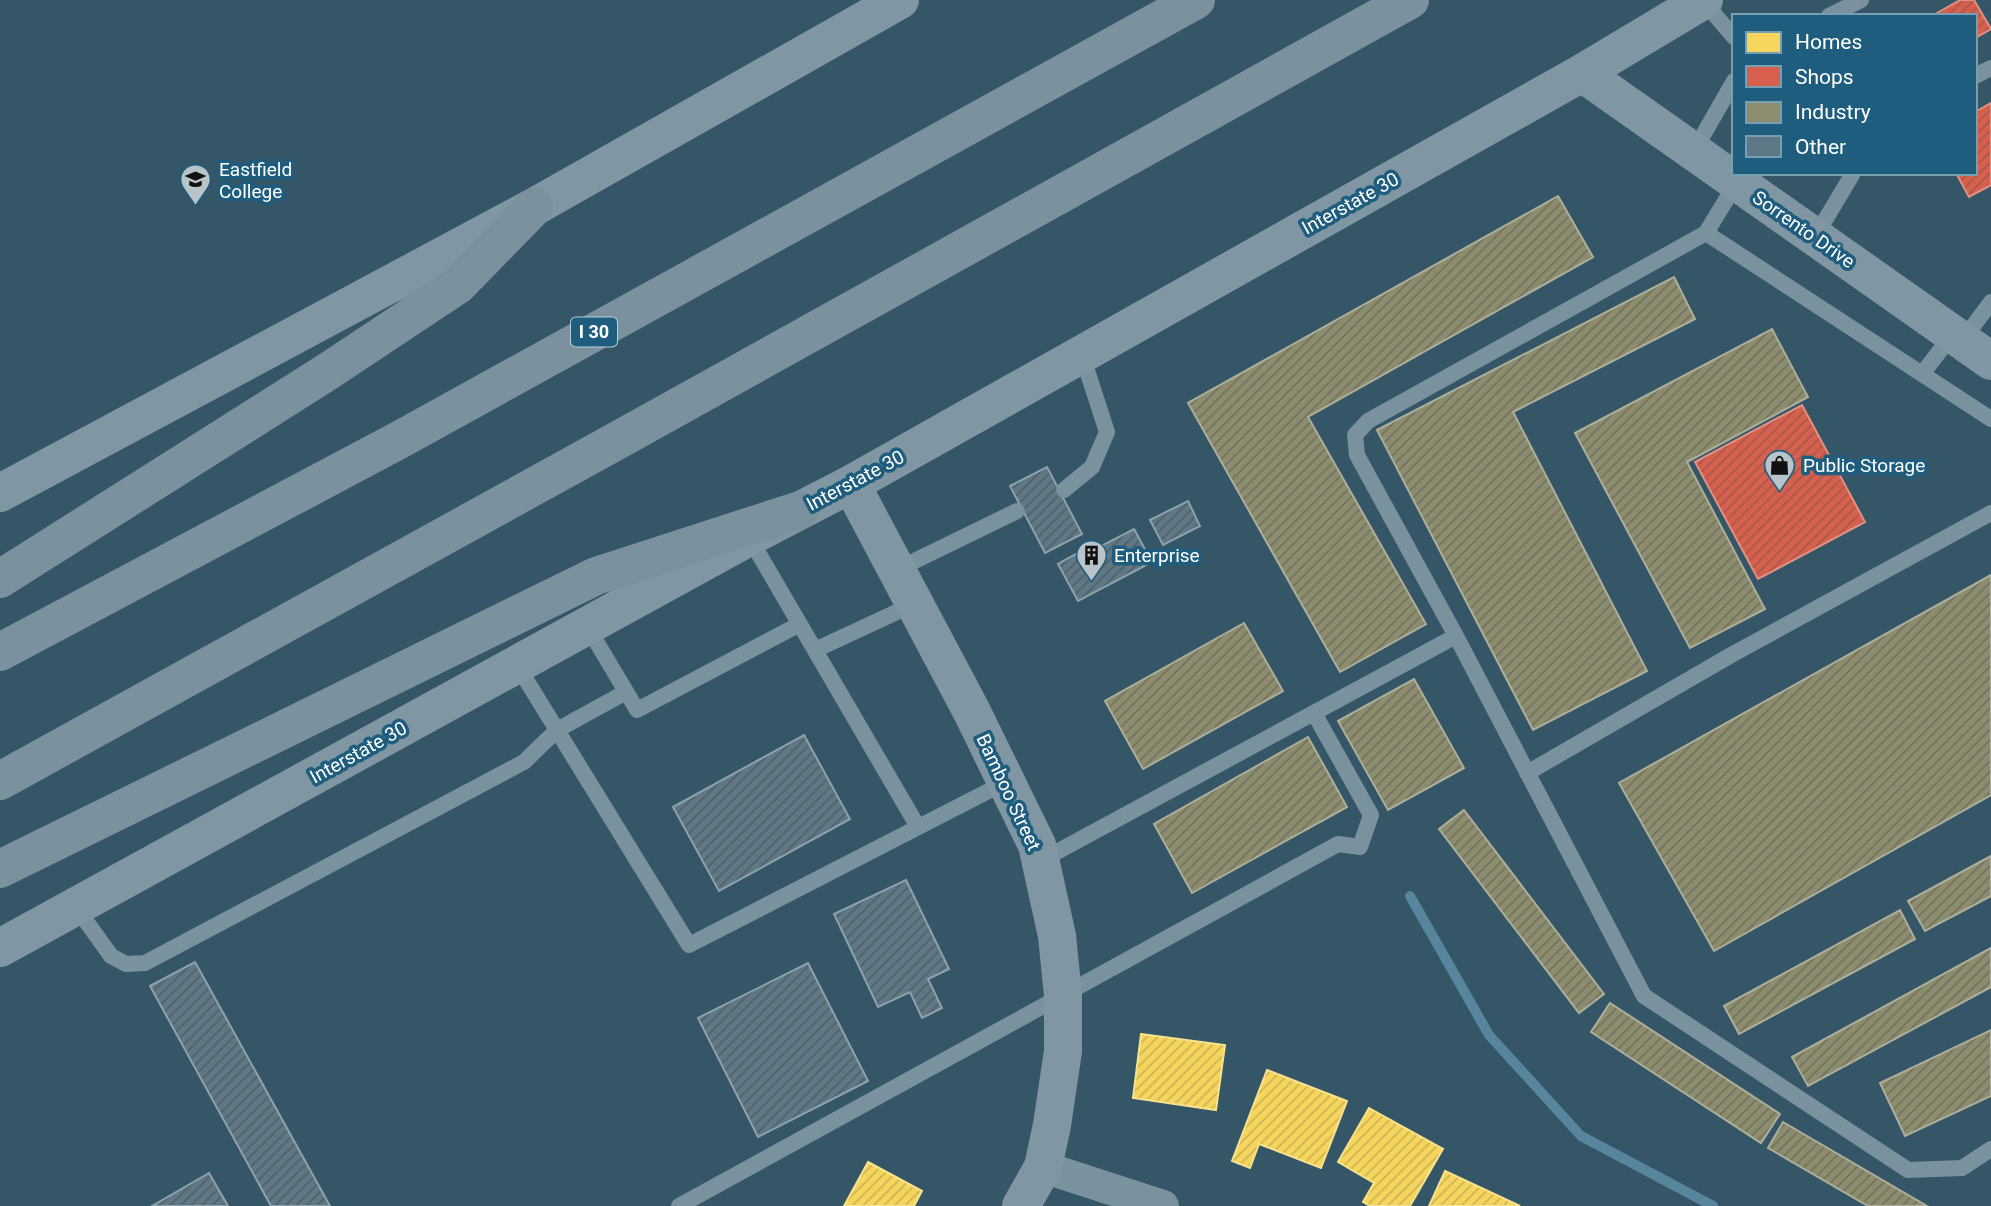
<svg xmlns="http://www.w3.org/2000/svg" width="1991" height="1206" viewBox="0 0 1991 1206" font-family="Roboto,sans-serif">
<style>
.homes{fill:url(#homes-hatch);stroke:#f9e28d;stroke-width:2}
.shops{fill:url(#shops-hatch);stroke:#e29082;stroke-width:2}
.industry{fill:url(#industry-hatch);stroke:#aeae9a;stroke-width:2}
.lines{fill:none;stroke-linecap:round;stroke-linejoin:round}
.stream{stroke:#57859c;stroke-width:10}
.building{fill:url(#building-hatch);stroke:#8da2ad;stroke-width:2}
.lane{stroke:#79929e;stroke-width:16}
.street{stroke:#79929e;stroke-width:32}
.secondary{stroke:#8097a3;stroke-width:38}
.highway{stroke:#7b929e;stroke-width:38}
.labels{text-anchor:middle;stroke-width:7;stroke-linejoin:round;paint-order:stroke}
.shield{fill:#1e5d7d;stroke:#bcced8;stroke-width:2}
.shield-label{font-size:18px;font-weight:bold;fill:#fff}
.poi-label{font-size:19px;fill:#fff;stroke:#1e5d7d;text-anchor:start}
.street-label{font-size:19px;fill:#fff;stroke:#1e5d7d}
</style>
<defs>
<pattern id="homes-hatch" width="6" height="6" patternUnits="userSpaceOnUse" patternTransform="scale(1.75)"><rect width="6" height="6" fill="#f6d55c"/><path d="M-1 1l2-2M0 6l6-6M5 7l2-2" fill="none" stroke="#ccb358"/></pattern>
<pattern id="shops-hatch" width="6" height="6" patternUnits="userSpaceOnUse" patternTransform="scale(1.75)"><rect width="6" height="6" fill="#d6604d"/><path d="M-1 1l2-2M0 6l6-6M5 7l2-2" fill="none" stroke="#a6594d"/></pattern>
<pattern id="industry-hatch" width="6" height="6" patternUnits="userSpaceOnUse" patternTransform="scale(1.75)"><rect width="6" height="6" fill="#8c8c6e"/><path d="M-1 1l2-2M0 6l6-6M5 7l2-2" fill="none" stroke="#727260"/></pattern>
<pattern id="building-hatch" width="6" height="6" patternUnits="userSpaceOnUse" patternTransform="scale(1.75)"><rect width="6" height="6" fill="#5f7885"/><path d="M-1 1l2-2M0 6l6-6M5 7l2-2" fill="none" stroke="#556066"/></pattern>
</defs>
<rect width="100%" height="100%" fill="#345667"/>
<!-- homes -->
<path class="homes" d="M1141 1034 1225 1045 1216 1110 1133 1098Z
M1267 1070 1347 1101 1321 1168 1259 1144 1250 1168 1232 1161Z
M1369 1108 1443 1149 1410 1206H1370L1363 1202 1374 1183 1338 1162Z
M868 1162 922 1191 914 1206H844Z
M1445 1171 1520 1206H1429Z"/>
<!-- shops -->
<path class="shops" d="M1960 0H1974L1991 29 1975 38V16H1932Z
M1991 103V185L1969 197 1956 173H1975V112Z
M1802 405 1865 522 1758 579 1695 462Z"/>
<!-- industry -->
<path class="industry" d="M1558 196 1593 257 1308 417 1426 624 1340 672 1188 403Z
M1674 277 1695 319 1513 412 1647 671 1533 730 1377 430Z
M1772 329 1808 397 1687 462 1765 609 1690 648 1575 433Z
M1991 575V795L1714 951 1619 783Z
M1244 623 1283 691 1143 769 1105 701Z
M1414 679 1464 768 1388 810 1338 721Z
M1308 737 1347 807 1192 893 1154 824Z
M1464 810 1604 994 1579 1013 1439 829Z
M1991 856V896L1925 931 1908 901Z
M1900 910 1915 939 1739 1034 1724 1006Z
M1991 948V987L1808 1086 1792 1057Z
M1610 1003 1780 1114 1761 1143 1591 1032Z
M1991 1030V1096L1905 1136 1880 1083Z
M1783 1122 1927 1206H1868L1768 1148Z"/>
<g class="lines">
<!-- stream -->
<path class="stream" d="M1410 896 1489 1035 1581 1136 1713 1206"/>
</g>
<!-- building -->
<path class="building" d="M1047 467 1082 534 1045 553 1010 486Z
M1188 501 1200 526 1163 545 1150 520Z
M1134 529 1152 562 1078 601 1058 564 1076 554 1078 558Z
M804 735 850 819 719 891 673 807Z
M906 880 949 969 928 979 942 1008 922 1018 910 992 878 1007 834 914Z
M195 962 330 1206H271L150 986Z
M808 963 868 1081 758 1137 698 1018Z
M209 1173 228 1206H152Z"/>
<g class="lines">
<!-- lane -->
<path class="lane" d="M1703 1 1734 37
M1829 16 1861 0
M1975 76 1991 68
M1694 151 1734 81
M1706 233 1737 182
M1815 237 1852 175 1850 173
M1962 341 1991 302
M1922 374 1953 334
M1991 419 1706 233 1368 421 1355 435 1357 455 1456 636 1644 996 1908 1170 1962 1168 1991 1149
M1064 490 1092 467 1107 432 1082 355
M749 537 918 827
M896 570 1017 511
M587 626 637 710 800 624
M815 650 914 604
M517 665 689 945 1006 782
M1527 773 1733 654 1991 513
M1040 861 1456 636
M76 907 111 956 126 964 145 963 524 762 557 730 626 692
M679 1206 1338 844 1360 847 1371 815 1314 713"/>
<!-- street -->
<path class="street" d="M1043 1167 1163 1206"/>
<!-- secondary -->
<path class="secondary" d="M1582 73 1991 361
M851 484 972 712 1037 845 1057 936 1063 995V1051L1052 1125 1043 1167 1021 1206
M0 493 534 207 900 0
M0 948 749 537 851 484 1582 73 1704 0"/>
<!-- highway -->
<path class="highway" d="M0 579 327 372 458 285 534 207
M0 652 401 439 1196 0
M0 781 620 439 1410 0
M0 869 596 576 800 510"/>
</g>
<!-- icons -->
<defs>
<symbol id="university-pin" viewBox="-11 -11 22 30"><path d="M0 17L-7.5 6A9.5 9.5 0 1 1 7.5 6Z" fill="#b8c4ca" stroke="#1e5d7d"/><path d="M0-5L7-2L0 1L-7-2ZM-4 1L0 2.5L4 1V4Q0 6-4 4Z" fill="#111"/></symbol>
<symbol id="shop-pin" viewBox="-11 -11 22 30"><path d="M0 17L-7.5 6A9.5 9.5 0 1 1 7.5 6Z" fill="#b8c4ca" stroke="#1e5d7d"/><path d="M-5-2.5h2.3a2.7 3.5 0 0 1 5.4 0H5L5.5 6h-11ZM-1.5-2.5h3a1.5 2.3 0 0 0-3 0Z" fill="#111"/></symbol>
<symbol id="building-pin" viewBox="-11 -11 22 30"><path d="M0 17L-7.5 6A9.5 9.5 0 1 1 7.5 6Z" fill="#b8c4ca" stroke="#1e5d7d"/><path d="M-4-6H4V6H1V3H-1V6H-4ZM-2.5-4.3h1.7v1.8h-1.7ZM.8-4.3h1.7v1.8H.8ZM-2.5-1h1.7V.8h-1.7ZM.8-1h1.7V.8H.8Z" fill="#111"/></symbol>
</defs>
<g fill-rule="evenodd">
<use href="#university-pin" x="178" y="162" width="35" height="47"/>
<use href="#shop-pin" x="1762" y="448" width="35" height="47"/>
<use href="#building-pin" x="1074" y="538" width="35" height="47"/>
</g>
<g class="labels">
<!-- shield labels -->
<rect class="shield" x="571" y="317.5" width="46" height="29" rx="5"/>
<g class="shield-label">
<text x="594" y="338">I 30</text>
</g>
<!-- poi labels -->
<g class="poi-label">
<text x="219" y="176">Eastfield<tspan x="219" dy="22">College</tspan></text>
<text x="1803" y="472">Public Storage</text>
<text x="1114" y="562">Enterprise</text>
</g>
<!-- street labels -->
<g class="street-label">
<text transform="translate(1350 203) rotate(-29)" y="7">Interstate 30</text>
<text transform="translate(1804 229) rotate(35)" y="7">Sorrento Drive</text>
<text transform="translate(855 480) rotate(-28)" y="7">Interstate 30</text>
<text transform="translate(358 752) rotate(-29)" y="7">Interstate 30</text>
<text transform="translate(1009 792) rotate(65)" y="7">Bamboo Street</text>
</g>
</g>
<!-- legend -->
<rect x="1732" y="14" width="245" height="161" fill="#1e5d7d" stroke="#789eb1" stroke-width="2"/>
<rect x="1746" y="32" width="35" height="21" fill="#f6d55c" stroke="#789eb1" stroke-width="2"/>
<text x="1795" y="49" font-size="21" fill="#ffffff">Homes</text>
<rect x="1746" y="66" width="35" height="21" fill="#d6604d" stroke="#789eb1" stroke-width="2"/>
<text x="1795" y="84" font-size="21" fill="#ffffff">Shops</text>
<rect x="1746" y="102" width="35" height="21" fill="#8c8c6e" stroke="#789eb1" stroke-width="2"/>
<text x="1795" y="119" font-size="21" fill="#ffffff">Industry</text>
<rect x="1746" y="136" width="35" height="21" fill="#5f7885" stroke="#789eb1" stroke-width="2"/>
<text x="1795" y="154" font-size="21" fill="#ffffff">Other</text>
</svg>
